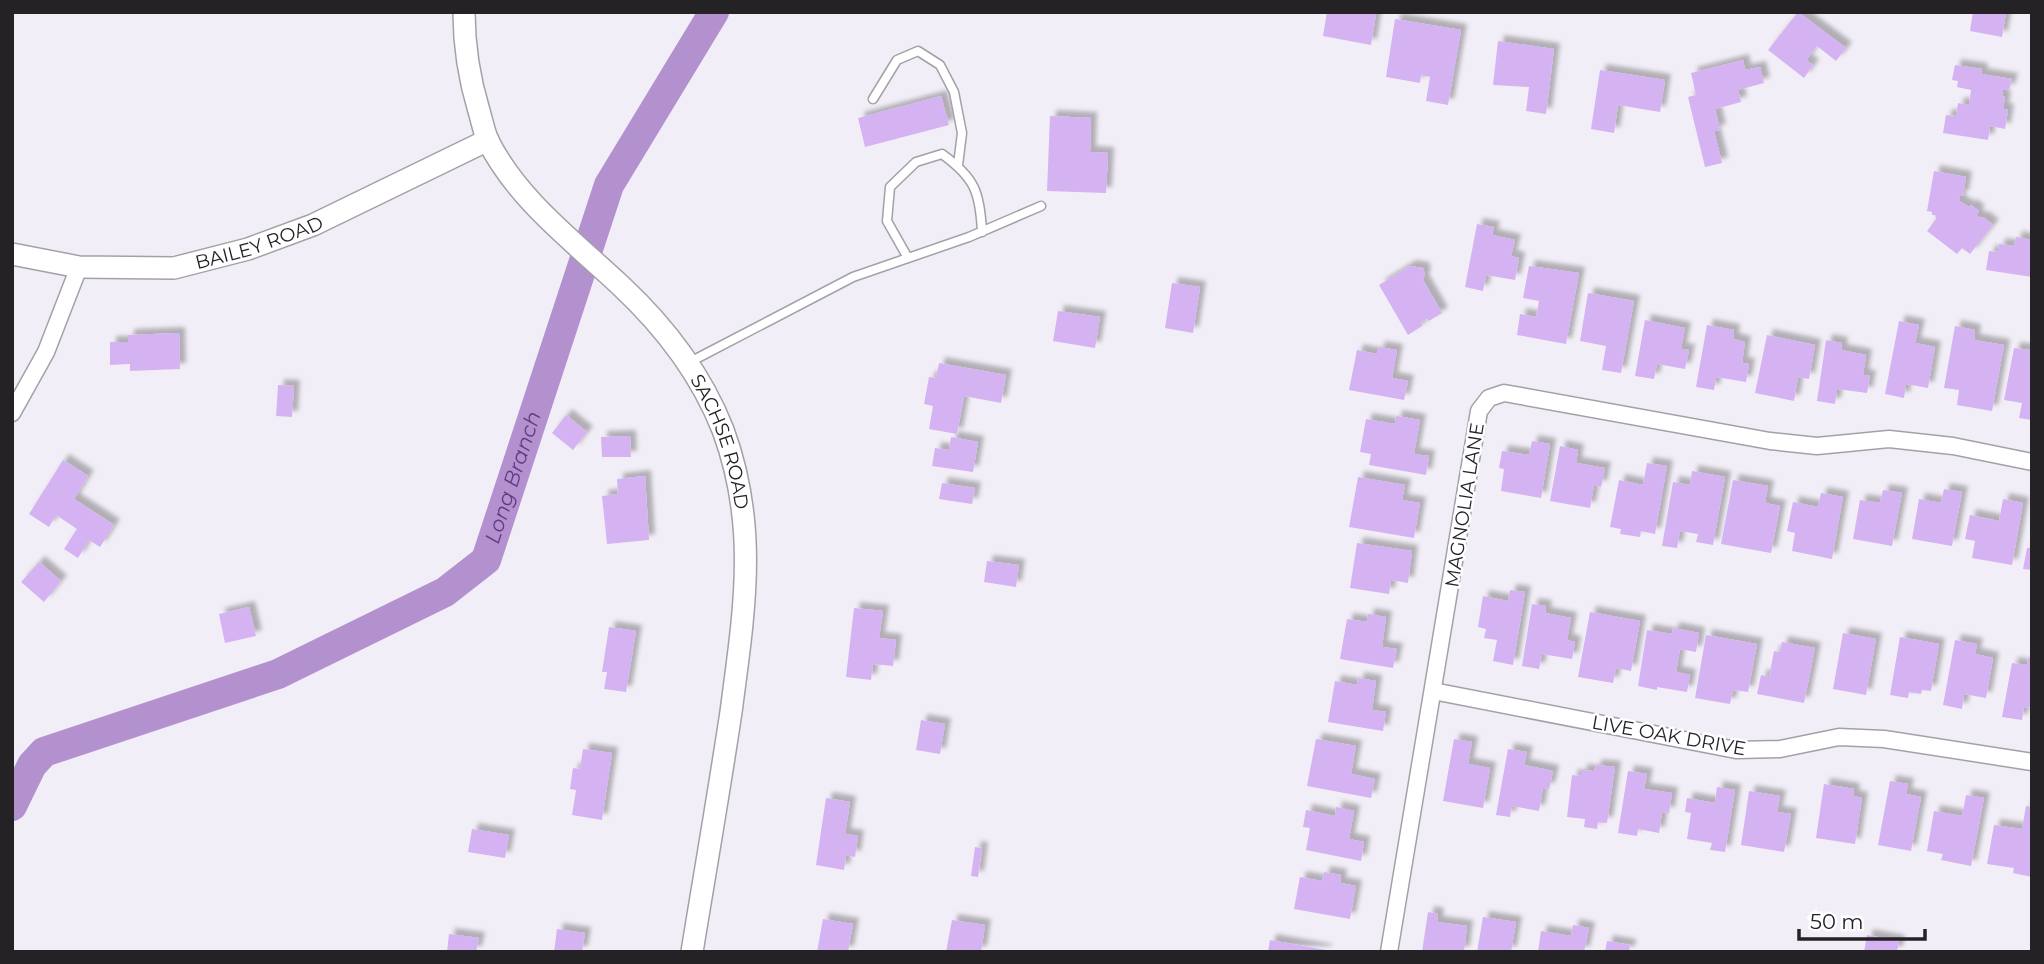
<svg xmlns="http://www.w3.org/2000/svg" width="2044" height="964" viewBox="0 0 2044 964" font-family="Montserrat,sans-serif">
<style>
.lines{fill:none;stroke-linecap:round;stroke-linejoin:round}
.river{stroke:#b391cf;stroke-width:30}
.building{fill:#d5b3f3;filter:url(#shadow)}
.lane-casing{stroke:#a4a0a8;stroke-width:11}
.street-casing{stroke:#a4a0a8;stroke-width:19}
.secondary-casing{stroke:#a4a0a8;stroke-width:24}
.lane{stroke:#fff;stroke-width:8}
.street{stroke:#fff;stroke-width:16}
.secondary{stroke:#fff;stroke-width:21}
.labels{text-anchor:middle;stroke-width:5;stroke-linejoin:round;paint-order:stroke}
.street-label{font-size:19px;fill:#242225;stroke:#fefdff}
.water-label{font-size:21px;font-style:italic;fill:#643983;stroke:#fefdff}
</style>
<defs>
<filter id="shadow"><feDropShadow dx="6" dy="-6" stdDeviation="2" flood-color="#0004"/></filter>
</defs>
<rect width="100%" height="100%" fill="#f2eef7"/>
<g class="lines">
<!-- river -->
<path class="river" id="s1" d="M12 806 32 765 44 752 278 674 445 592 486 560 609 185 714 12"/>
</g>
<!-- building -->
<path class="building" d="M1327 12 1376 14 1371 45 1323 36Z
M1798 12 1846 48 1836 61 1817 46 1806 60 1813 65 1804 78 1768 50Z
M1973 12H2006L2002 37 1970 31Z
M1395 19 1461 30 1448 105 1426 101 1430 77 1421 75 1420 83 1386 77Z
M1498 41 1554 49 1546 114 1526 111 1529 87 1493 85Z
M1743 60 1745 70 1760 67 1764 83 1738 90 1741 102 1715 109 1720 130 1714 131 1722 163 1705 167 1688 97 1696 95 1691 73Z
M1955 65 1982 69 1981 74 2012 79 2009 90 2003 89 2002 96 2005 97 2003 109 2008 110 2005 129 1990 126 1988 140 1943 133 1946 115 1956 116 1958 103 1969 105 1971 90 1957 87 1958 81 1952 80Z
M1600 70 1665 80 1660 112 1618 105 1614 133 1591 129Z
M941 96 949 125 865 147 858 118Z
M1050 116 1091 118 1090 152 1108 153 1106 193 1047 191Z
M1934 171 1966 177 1963 196H1960L1959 201 1969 207 1971 205 1979 211 1976 215 1981 218 1983 217 1993 225 1970 254 1962 248 1957 254 1927 231 1936 219 1935 215H1932V212L1927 211Z
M1477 224 1494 227 1492 235 1515 240 1511 256 1519 258 1515 280 1486 275 1483 291 1465 287Z
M2016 237 2032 240V277L1986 270 1989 251 1998 252 1999 244 2014 246Z
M1410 266 1423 268 1425 274 1423 280 1442 313 1429 321 1427 319 1421 322 1422 326 1408 335 1379 285Z
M1529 266 1579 273 1566 344 1517 335 1520 314 1536 317 1539 301 1523 298Z
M1172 283 1200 287 1193 333 1165 328Z
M1588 293 1634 301 1621 373 1602 370 1606 346 1580 341Z
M1058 311 1100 317 1095 348 1053 341Z
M1645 320 1685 328 1681 349 1689 350 1685 369 1657 364 1654 379 1635 376Z
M1899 321 1919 325 1915 343 1935 347 1928 388 1906 384 1904 398 1885 394Z
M1707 325 1734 330 1733 339 1745 342 1742 363 1749 364 1746 382 1716 377 1714 390 1696 387Z
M1955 326 1975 330 1974 340 2004 345 1992 411 1957 405 1959 390 1944 388Z
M179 333 180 369 130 371V364L110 365V342H128V335Z
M1767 335 1815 345 1809 379 1798 377 1794 401 1755 393Z
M1826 340 1842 343 1841 350 1866 355 1863 375 1870 376 1867 393 1837 389 1835 404 1817 401Z
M1379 347 1397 350 1392 378 1408 381 1404 400 1349 390 1357 350 1377 354Z
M2014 348 2030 350 2029 353 2032 354V420L2019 418 2022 403 2004 400Z
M939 363 1006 375 1001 403 964 396 957 434 929 429 933 406 924 404 929 377 936 378Z
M278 385 294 386 292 417 276 416Z
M566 415 587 432 573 450 552 433Z
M1396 416 1420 420 1414 454 1429 456 1426 475 1369 465 1371 454 1360 452 1366 419 1395 424Z
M630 436 631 457H602L601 437Z
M951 437 978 442 973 472 932 466 935 448 949 450Z
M1532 441 1550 444 1541 498 1501 491 1504 469 1499 468 1502 451 1529 455Z
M1560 446 1578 450 1576 463 1605 468 1601 487 1594 485 1590 508 1550 501Z
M63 460 88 476 74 499 114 525 100 547 89 540 78 558 64 549 77 529 56 515 49 527 29 514Z
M1647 463 1667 466 1655 534 1641 531 1640 537 1620 534 1621 529 1610 527 1619 480 1643 485Z
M1692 471 1725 477 1713 545 1696 542 1698 534 1680 531 1677 548 1662 546 1673 482 1690 485Z
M645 476 649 540 607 544 602 496 618 494 617 479Z
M1358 477 1405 485 1402 500 1420 503 1414 538 1349 527Z
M1733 480 1768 486 1765 503 1780 506 1771 553 1721 544Z
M942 483 975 488 972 504 939 499Z
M1944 489 1962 492 1952 546 1912 539 1919 499 1941 503Z
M1883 490 1902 493 1892 546 1853 539 1860 500 1880 503Z
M1821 493 1843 497 1832 559 1792 551 1795 533 1787 531 1793 502 1818 507Z
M2003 499 2023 503 2012 565 1972 558 1975 541 1965 539 1970 515 1999 521Z
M1357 543 1412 551 1408 583 1391 580 1389 594 1350 588Z
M2027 548H2032V570L2023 569Z
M987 561 1019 565 1016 587 984 582Z
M39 562 61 581 44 602 21 582Z
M1510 590 1525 592 1513 665 1493 661 1497 640 1484 638 1486 629 1478 627 1483 596 1508 601Z
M1532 604 1546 606 1545 613 1571 618 1567 640 1575 642 1572 659 1542 654 1539 669 1522 666Z
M249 607 256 636 225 643 219 614Z
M854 608 883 611 879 638 896 640 893 666 873 664 871 680 846 677Z
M1590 612 1640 621 1631 671 1616 668 1613 683 1578 677Z
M1368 614 1386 617 1382 647 1397 649 1393 668 1340 659 1347 619 1367 622Z
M609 627 636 631 626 692 604 689 607 672H602Z
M1673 628 1699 633 1696 652 1680 649 1676 672 1690 675 1687 692 1657 687V690L1638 686 1647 630 1672 634Z
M1843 633 1876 639 1866 695 1833 689Z
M1706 635 1757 644 1748 692 1733 690 1730 704 1695 698Z
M1900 637 1939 644 1931 691 1922 690 1921 694 1909 692 1908 698 1890 695Z
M1955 640 1977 644 1975 654 1993 658 1986 698 1964 694 1962 709 1943 705Z
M1782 642 1815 648 1804 703 1757 694 1761 675 1769 677 1774 651 1780 652Z
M2028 658H2032V708L2024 707 2022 720 2002 717 2012 663 2027 665Z
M1358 678 1376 681 1372 710 1386 712 1383 731 1328 722 1335 681 1357 685Z
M921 720 945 724 940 754 916 750Z
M1316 739 1356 746 1351 774 1375 779 1371 798 1307 786Z
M1454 739 1472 742 1468 764 1490 768 1483 808 1443 801Z
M583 749 612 753 602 820 572 815 576 790 570 789 573 768 580 769Z
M1508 749 1527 752 1524 765 1553 771 1549 789 1543 788 1539 811 1512 806 1510 817 1496 815Z
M1596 765 1615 767 1607 823 1598 822 1597 829 1584 827 1585 819 1567 817 1572 775 1581 776V770L1594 771Z
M1628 771 1647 774 1644 789 1672 793 1669 813 1662 812 1659 833 1638 829 1637 836 1618 833Z
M1890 781 1908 784 1906 794 1921 797 1911 851 1878 845Z
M1824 784 1854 789 1853 796 1862 798 1855 844 1816 838Z
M1717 787 1735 790 1725 852 1710 850 1712 843 1687 839 1691 813 1685 812 1687 798 1715 803Z
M1749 791 1780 796 1777 812 1791 814 1784 852 1741 845Z
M1966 795 1984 798 1971 866 1941 860 1943 854 1927 851 1934 811 1962 816Z
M826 798 850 802 845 834 858 836 855 857 846 855 844 870 816 865Z
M2026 806 2032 807V877L2013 873 2014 868 1987 864 1994 825 2022 829Z
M1336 807 1354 811 1349 839 1364 842 1361 861 1306 850 1310 828 1303 827 1306 810 1335 816Z
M472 829 509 835 505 858 468 852Z
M975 847 982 848 978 877 971 876Z
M1324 872 1341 875 1340 883 1356 886 1350 919 1294 909 1300 877 1322 881Z
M1428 912 1438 914 1437 922 1467 926 1464 952H1422Z
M1483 917 1516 922 1511 952H1477Z
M823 919 853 924 848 952H817Z
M952 920 985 925 981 952H946Z
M1573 925 1589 928 1584 952H1538L1541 931 1571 936Z
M557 929 585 933 582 952H554Z
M449 934 479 938 476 952H447Z
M1867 935 1899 941 1897 952H1864Z
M1270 940 1326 950V952H1268Z
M1607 941 1630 945 1629 952H1605Z"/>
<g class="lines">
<defs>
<path id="lane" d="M873 99 897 60 918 51 940 65 954 92 962 133 958 165
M908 258 887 221 890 187 916 162 942 154C975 178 980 192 982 232
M688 363 853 277 969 237 1041 206"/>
<path id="street" d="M12 413 46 352 79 267
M1433 691 1736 750 1780 749 1839 737 1884 739 2032 762
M1389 952 1479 411 1489 398 1504 393 1770 441 1817 446 1889 439 1953 446 2032 462"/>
<g id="secondary">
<path id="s2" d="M464 12C464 47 469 78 479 111 482 121 484 132 488 141 518 200 572 240 620 285 663 325 701 374 723 430 759 527 744 612 731 712 719 792 705 872 692 952"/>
<path id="s3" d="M12 254 79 267 174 268 248 249 313 225 488 140"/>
</g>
</defs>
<!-- lane casing -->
<use href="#lane" class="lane-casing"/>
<!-- street casing -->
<use href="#street" class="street-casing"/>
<!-- secondary casing -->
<use href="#secondary" class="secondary-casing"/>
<!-- lane -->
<use href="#lane" class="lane"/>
<!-- street -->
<use href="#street" class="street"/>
<!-- secondary -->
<use href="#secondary" class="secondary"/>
</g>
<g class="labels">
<!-- street labels -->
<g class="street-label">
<text dy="7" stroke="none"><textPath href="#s3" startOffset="252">BAILEY ROAD</textPath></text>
<text dy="7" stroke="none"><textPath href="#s2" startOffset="518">SACHSE ROAD</textPath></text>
<text transform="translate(1464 505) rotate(-81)" y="7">MAGNOLIA LANE</text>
<text transform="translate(1669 735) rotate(10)" y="7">LIVE OAK DRIVE</text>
</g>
<!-- water labels -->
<g class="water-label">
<text dy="7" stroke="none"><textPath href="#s1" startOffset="635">Long Branch</textPath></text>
</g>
</g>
<!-- border -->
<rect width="2044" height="964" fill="none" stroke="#242225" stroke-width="28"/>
<!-- scale -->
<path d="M1799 929v10h126v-10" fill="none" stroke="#242225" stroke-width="3.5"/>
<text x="1810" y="929" font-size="21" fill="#242225" stroke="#fefdff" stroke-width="5" paint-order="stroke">50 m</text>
</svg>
